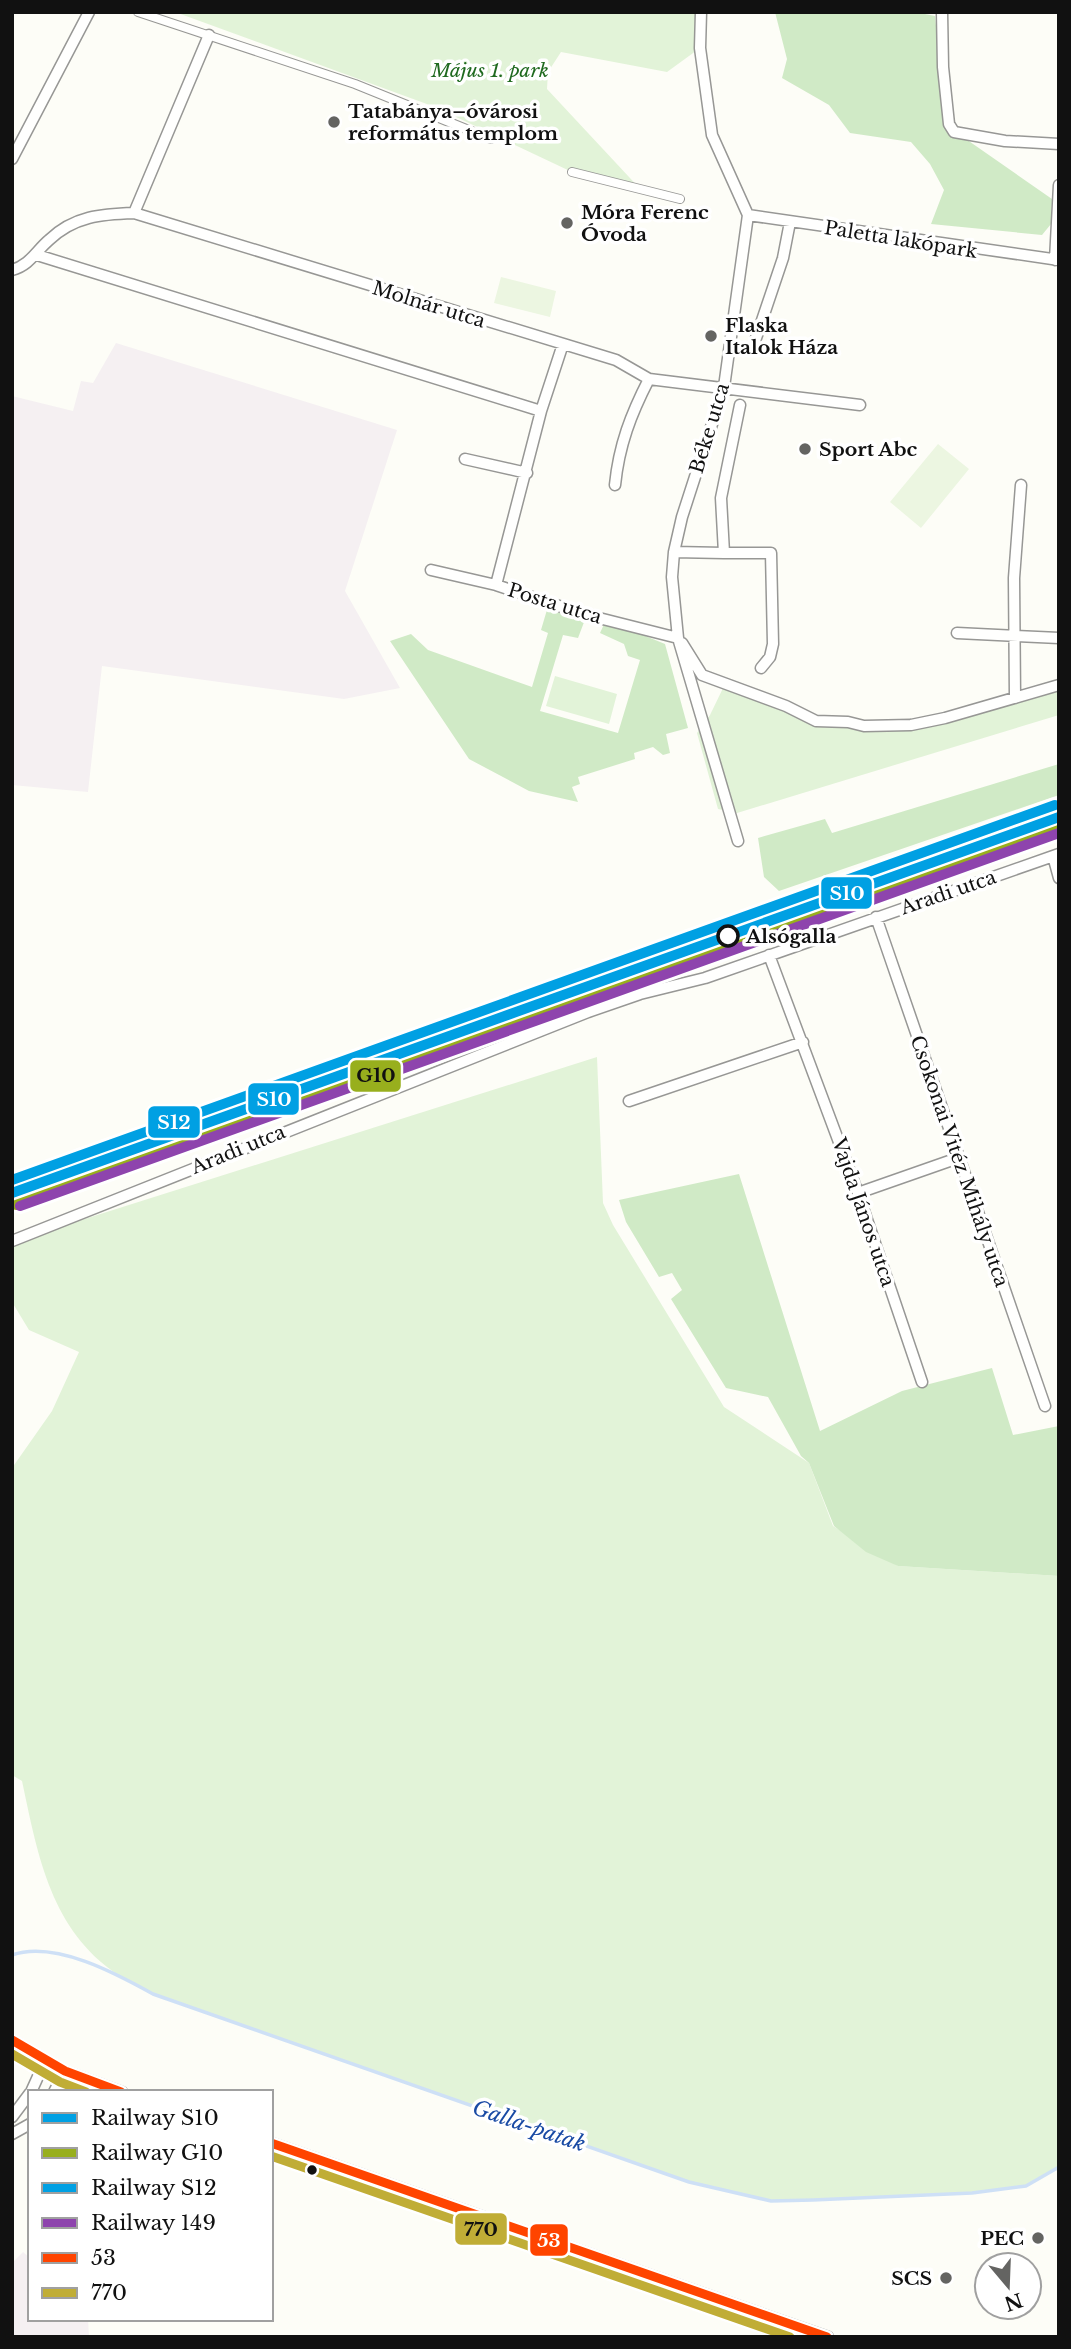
<svg xmlns="http://www.w3.org/2000/svg" width="1071" height="2349" viewBox="0 0 1071 2349" font-family="'Libre Baskerville',serif">
<style>
.industrial{fill:#f5f0f2}
.green{fill:#e2f3d8}
.forest{fill:#d0eac6}
.pitch{fill:#ecf6e1}
.lines{fill:none;stroke-linecap:round;stroke-linejoin:round}
.stream{stroke:#cee0f6;stroke-width:3.5}
.pedestrian-casing{stroke:#979795;stroke-width:10}
.minor-casing{stroke:#979795;stroke-width:13}
.pedestrian{stroke:#fffffe;stroke-width:8}
.minor{stroke:#fffffe;stroke-width:10}
.bus-1-casing{stroke:#fff;stroke-width:14}
.bus-2-casing{stroke:#fff;stroke-width:14}
.bus-1{stroke:#f40;stroke-width:9}
.bus-2{stroke:#c0ad36;stroke-width:9}
.rail-1-casing{stroke:#fff;stroke-width:16}
.rail-2-casing{stroke:#fff;stroke-width:16}
.rail-3-casing{stroke:#fff;stroke-width:16}
.rail-4-casing{stroke:#fff;stroke-width:16}
.rail-1{stroke:#00a0e3;stroke-width:10}
.rail-2{stroke:#98af1d;stroke-width:10}
.rail-3{stroke:#00a0e3;stroke-width:10}
.rail-4{stroke:#8e44ad;stroke-width:10}
.poi-dot{fill:#646462;stroke:#fff;stroke-width:2.5}
.stop-dot{fill:#fff;stroke:#111;stroke-width:3.5}
.bus-dot{fill:#111;stroke:#fff;stroke-width:2.5}
.labels{text-anchor:middle;stroke-width:7;stroke-linejoin:round;paint-order:stroke}
.park-label{font-size:19px;font-style:italic;fill:#206a20;stroke:#fff}
.poi-label{font-size:19px;font-weight:bold;fill:#111;stroke:#fff;text-anchor:start}
.street-label{font-size:19px;fill:#111;stroke:#fff}
.stop-label{font-size:19px;font-weight:bold;fill:#111;stroke:#fff;text-anchor:start}
.water-label{font-size:21px;font-style:italic;fill:#194aa4;stroke:#fff}
.line-badge{stroke:#fff;stroke-width:2.5}
.badge-label{font-size:19px;text-anchor:middle;font-weight:bold;fill:#fff}
.pale-badge-label{font-size:19px;text-anchor:middle;font-weight:bold;fill:#111}
</style>
<rect width="100%" height="100%" fill="#fdfdf7"/>
<!-- industrial -->
<path class="industrial" d="M116 343 397 430 345 591 400 688 344 699 102 666 88 792 12 785V396L73 411 81 381 93 383Z
M23 2252 30 2258V2319H88L89 2336 12 2337V2263Z"/>
<!-- green -->
<path class="green" d="M175 12H701L700 48 667 72 561 52 548 72 547 89 643 192 572 172 435 107Z
M555 676 617 694 609 724 546 706Z
M1059 683V715L737 813 718 809 697 733 710 715 725 684C775 702 828 723 881 726 937 729 1005 699 1059 683Z
M597 1057 603 1203 613 1225 724 1407 809 1463 833 1526 898 1566 1059 1576V2167L1026 2186 972 2193 813 2200 771 2201 689 2182 153 1994C139 1986 123 1980 111 1970 49 1924 37 1851 22 1781L12 1775V1468L52 1411 79 1352 29 1330 12 1302V1242Z"/>
<!-- forest -->
<path class="forest" d="M775 12H915L935 16 944 102 963 137 1052 199 1051 224 1042 235 931 224 944 190 930 164 911 142 850 133 829 105 782 78 787 59Z
M549 603 586 617 578 638 563 635 540 711 618 733 640 660 628 656 624 644 600 633 606 620 665 644 688 728 666 734 670 753 663 755 653 747 634 753 635 759 578 777 580 784 572 787 578 802 529 791 469 759 390 641 411 634 428 650 532 687 548 633 541 630Z
M1059 764V795L779 891 764 877 758 838 825 819 832 833Z
M739 1174 820 1431 902 1391 992 1368 1013 1435 1059 1426V1576L898 1566 866 1552 834 1526 809 1463 801 1456 768 1397 726 1388 671 1299 682 1290 672 1273 659 1277 626 1222 619 1200Z"/>
<!-- pitch -->
<path class="pitch" d="M501 277 556 291 550 317 494 303Z
M938 444 969 469 921 528 890 502Z"/>
<g class="lines">
<!-- stream -->
<path class="stream" d="M12 1955C55 1940 117 1974 153 1994L689 2182 771 2201 813 2200 972 2193 1026 2186 1059 2167"/>
<defs>
<path id="pedestrian" d="M138 12 355 84 491 139
M572 172 680 199"/>
<path id="minor" d="M701 12 700 48 712 135 748 215 724 387 682 517 674 552 672 577 678 638 738 841
M942 12 943 67 949 124 954 132 1005 141 1059 144
M12 159 89 12
M134 213 209 35
M748 215 1059 260
M37 255 541 411
M1055 260 1059 185
M12 270C30 265 36 251 49 240 74 216 102 214 134 213L616 360 649 379 860 405
M752 350 783 258 790 222
M465 459 527 473
M615 485C619 445 631 414 649 379
M674 552 724 553 721 498 740 405
M724 553H771L773 644 770 657 761 668
M431 570 496 585 583 614 678 638
M496 585 541 411 563 344
M957 633 1059 638
M682 643 702 675 786 706 816 721 848 722 864 726 911 725 945 718 1059 685
M1015 698 1014 578 1021 485
M1053 856 1059 878
M876 917 1045 1406
M769 955 858 1193 922 1382
M629 1101 803 1042
M858 1193 958 1158
M12 1241 588 1012 640 994 705 978 1059 854
M12 2040 65 2071 122 2092
M31 2092 45 2061
M54 2092 65 2071
M12 2117 30 2093
M12 2134 30 2124
M271 2143 828 2337"/>
</defs>
<!-- pedestrian casing -->
<use href="#pedestrian" class="pedestrian-casing"/>
<!-- minor casing -->
<use href="#minor" class="minor-casing"/>
<!-- pedestrian -->
<use href="#pedestrian" class="pedestrian"/>
<!-- minor -->
<use href="#minor" class="minor"/>
<defs>
<path id="bus-1" d="M12 2040 65 2071 121 2092
M271 2143 827 2337"/>
<path id="bus-2" d="M12 2054 60 2082 86 2092
M271 2156 790 2337"/>
</defs>
<!-- bus-1 casing -->
<use href="#bus-1" class="bus-1-casing"/>
<!-- bus-2 casing -->
<use href="#bus-2" class="bus-2-casing"/>
<!-- bus-1 -->
<use href="#bus-1" class="bus-1"/>
<!-- bus-2 -->
<use href="#bus-2" class="bus-2"/>
<defs>
<path id="rail-1" d="M12 1193 1059 817"/>
<path id="rail-2" d="M16 1205 1059 830"/>
<path id="rail-3" d="M12 1180 1055 805"/>
<path id="rail-4" d="M20 1206 1059 833"/>
</defs>
<!-- rail-1 casing -->
<use href="#rail-1" class="rail-1-casing"/>
<!-- rail-2 casing -->
<use href="#rail-2" class="rail-2-casing"/>
<!-- rail-3 casing -->
<use href="#rail-3" class="rail-3-casing"/>
<!-- rail-4 casing -->
<use href="#rail-4" class="rail-4-casing"/>
<!-- rail-1 -->
<use href="#rail-1" class="rail-1"/>
<!-- rail-2 -->
<use href="#rail-2" class="rail-2"/>
<!-- rail-3 -->
<use href="#rail-3" class="rail-3"/>
<!-- rail-4 -->
<use href="#rail-4" class="rail-4"/>
</g>
<!-- markers -->
<g class="poi-dot">
<circle cx="334" cy="122" r="7"/>
<circle cx="567" cy="223" r="7"/>
<circle cx="711" cy="336" r="7"/>
<circle cx="805" cy="449" r="7"/>
<circle cx="1038" cy="2238" r="7"/>
<circle cx="946" cy="2278" r="7"/>
</g>
<circle class="stop-dot" cx="728" cy="936" r="10"/>
<circle class="bus-dot" cx="312" cy="2170" r="6"/>
<g class="labels">
<!-- park labels -->
<g class="park-label">
<text x="490" y="77">Május 1. park</text>
</g>
<!-- poi labels -->
<g class="poi-label">
<text x="348" y="118">Tatabánya–óvárosi<tspan x="348" dy="22">református templom</tspan></text>
<text x="581" y="219">Móra Ferenc<tspan x="581" dy="22">Óvoda</tspan></text>
<text x="725" y="332">Flaska<tspan x="725" dy="22">Italok Háza</tspan></text>
<text x="819" y="456">Sport Abc</text>
<text x="1024" y="2245" text-anchor="end">PEC</text>
<text x="932" y="2285" text-anchor="end">SCS</text>
</g>
<!-- street labels -->
<g class="street-label">
<text transform="translate(901 239) rotate(9)" y="7">Paletta lakópark</text>
<text transform="translate(429 304) rotate(17)" y="7">Molnár utca</text>
<text transform="translate(709 428) rotate(-73)" y="7">Béke utca</text>
<text transform="translate(555 603) rotate(17)" y="7">Posta utca</text>
<text transform="translate(948 892) rotate(-19)" y="7">Aradi utca</text>
<text transform="translate(238 1149) rotate(-22)" y="7">Aradi utca</text>
<text transform="translate(960 1161) rotate(71)" y="7">Csokonai Vitéz Mihály utca</text>
<text transform="translate(864 1212) rotate(71)" y="7">Vajda János utca</text>
</g>
<!-- stop labels -->
<g class="stop-label">
<text x="746" y="943">Alsógalla</text>
</g>
<!-- water labels -->
<g class="water-label">
<text transform="translate(529 2126) rotate(19)" y="7">Galla-patak</text>
</g>
</g>
<g class="line-badge">
<rect x="820" y="876" width="53" height="34" rx="7" fill="#00a0e3"/>
<rect x="349" y="1059" width="53" height="34" rx="7" fill="#98af1d"/>
<rect x="247" y="1082" width="53" height="34" rx="7" fill="#00a0e3"/>
<rect x="147" y="1105" width="54" height="34" rx="7" fill="#00a0e3"/>
<rect x="454" y="2212" width="54" height="34" rx="7" fill="#c0ad36"/>
<rect x="529" y="2223" width="40" height="34" rx="7" fill="#f40"/>
</g>
<g class="badge-label">
<text x="847" y="900">S10</text>
<text x="274" y="1106">S10</text>
<text x="174" y="1129">S12</text>
<text x="549" y="2247">53</text>
</g>
<g class="pale-badge-label">
<text x="376" y="1082">G10</text>
<text x="481" y="2236">770</text>
</g>
<!-- border -->
<rect width="1071" height="2349" fill="none" stroke="#111111" stroke-width="28"/>
<!-- legend -->
<rect x="28" y="2090" width="245" height="231" fill="#ffffff" stroke="#a0a0a0" stroke-width="2"/>
<rect x="42" y="2113" width="35" height="10" fill="#00a0e3" stroke="#a0a0a0" stroke-width="2"/>
<text x="91" y="2125" font-size="21" fill="#111111">Railway S10</text>
<rect x="42" y="2148" width="35" height="10" fill="#98af1d" stroke="#a0a0a0" stroke-width="2"/>
<text x="91" y="2160" font-size="21" fill="#111111">Railway G10</text>
<rect x="42" y="2183" width="35" height="10" fill="#00a0e3" stroke="#a0a0a0" stroke-width="2"/>
<text x="91" y="2195" font-size="21" fill="#111111">Railway S12</text>
<rect x="42" y="2218" width="35" height="10" fill="#8e44ad" stroke="#a0a0a0" stroke-width="2"/>
<text x="91" y="2230" font-size="21" fill="#111111">Railway 149</text>
<rect x="42" y="2253" width="35" height="10" fill="#ff4400" stroke="#a0a0a0" stroke-width="2"/>
<text x="91" y="2265" font-size="21" fill="#111111">53</text>
<rect x="42" y="2288" width="35" height="10" fill="#c0ad36" stroke="#a0a0a0" stroke-width="2"/>
<text x="91" y="2300" font-size="21" fill="#111111">770</text>
<!-- north arrow -->
<g transform="translate(1008 2286) rotate(161)"><circle r="33" fill="#ffffff" stroke="#a0a0a0" stroke-width="2"/>
<path d="M0-5L12 26L0 18L-12 26Z" fill="#646462"/>
<text y="-10" font-size="19" font-weight="bold" text-anchor="middle" fill="#111111">N</text>
</g>
</svg>
